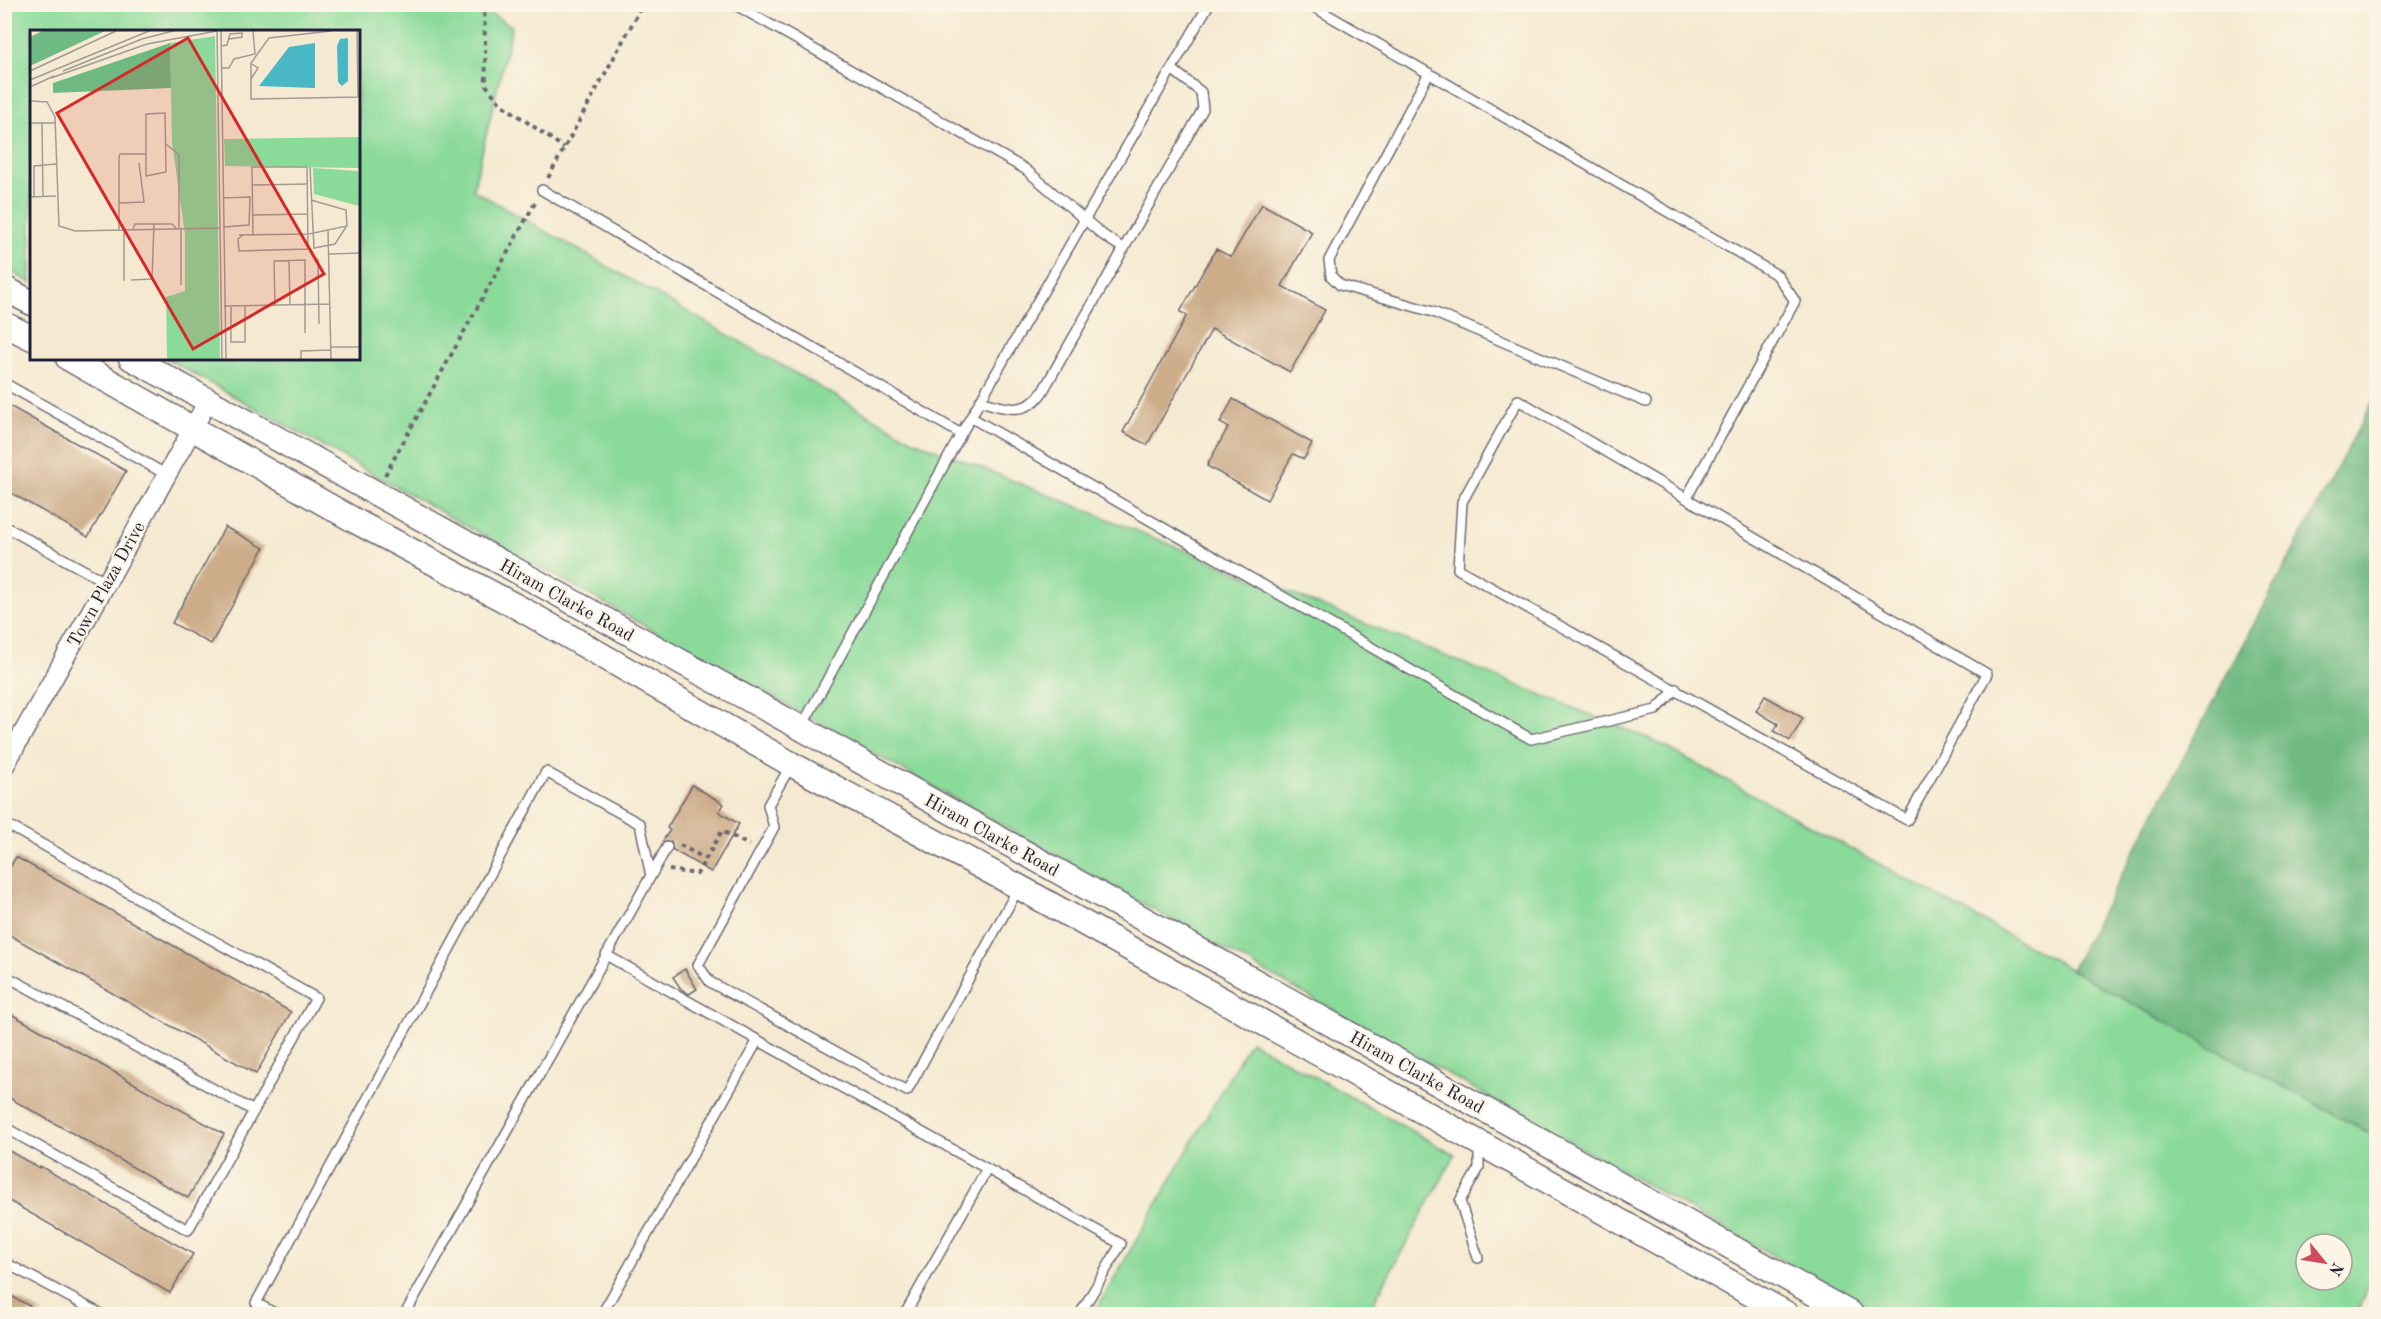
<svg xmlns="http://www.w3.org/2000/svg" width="2381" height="1319" viewBox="0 0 2381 1319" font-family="'Old Standard TT',serif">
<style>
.green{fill:#8ada9a;stroke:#567e6a;stroke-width:1.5;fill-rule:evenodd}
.forest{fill:#6fba82;stroke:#486e5e;stroke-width:1.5}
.building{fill:#ccac89}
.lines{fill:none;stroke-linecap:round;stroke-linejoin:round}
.service-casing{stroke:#6c6870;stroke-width:12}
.minor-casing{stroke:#6c6870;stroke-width:21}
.secondary-casing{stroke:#6c6870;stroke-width:27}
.path{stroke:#6c6870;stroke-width:4;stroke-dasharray:4.5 4.5;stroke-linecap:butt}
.service{stroke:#fff;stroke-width:9}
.minor{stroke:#fff;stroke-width:18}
.secondary{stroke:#fff;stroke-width:24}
.labels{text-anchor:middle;stroke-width:4.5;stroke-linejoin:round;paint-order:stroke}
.street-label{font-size:18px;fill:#22223b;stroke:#fcf5e5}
.inset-road{fill:none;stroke:#a19a95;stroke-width:1.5}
.view{fill:#d62828;fill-opacity:0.15;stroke:#d62828;stroke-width:3}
.inset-edge{fill:none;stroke:#22223b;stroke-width:3}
</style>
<rect width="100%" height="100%" fill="#fcf5e5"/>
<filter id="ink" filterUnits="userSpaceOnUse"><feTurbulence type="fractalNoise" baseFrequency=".0167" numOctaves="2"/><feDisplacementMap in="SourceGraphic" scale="12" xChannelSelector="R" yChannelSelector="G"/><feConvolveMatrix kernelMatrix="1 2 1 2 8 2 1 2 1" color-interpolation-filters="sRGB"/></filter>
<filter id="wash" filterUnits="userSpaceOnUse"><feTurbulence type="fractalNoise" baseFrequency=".008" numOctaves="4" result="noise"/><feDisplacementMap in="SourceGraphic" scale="24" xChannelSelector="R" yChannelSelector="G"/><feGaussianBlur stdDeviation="1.35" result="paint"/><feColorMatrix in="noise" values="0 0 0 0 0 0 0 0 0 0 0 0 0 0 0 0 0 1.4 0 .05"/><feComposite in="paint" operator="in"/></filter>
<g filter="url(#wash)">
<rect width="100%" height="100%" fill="#f5ead1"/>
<!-- green -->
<path class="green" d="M5 5H475L512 26 473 190 913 440 1657 742 2376 1137V1265L2358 1314H1878L167 359 358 358V32H32L31 283 5 268ZM2306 1244H2342V1280H2306Z
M1250 1041 1455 1155 1367 1314H1094Z"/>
<!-- forest -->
<path class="forest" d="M2376 395V1137L2071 970Z"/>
<g id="blocks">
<!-- building -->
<path class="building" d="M1262 204 1312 232 1282 286 1325 310 1290 372 1212 329 1147 445 1123 432 1187 315 1180 312 1216 249 1231 257Z
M1233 399 1312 443 1304 459 1293 454 1267 500 1207 466 1228 427 1220 423Z
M4 403 126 471 88 537 4 489Z
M225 527 264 548 211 644 172 623Z
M1765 696 1803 718 1790 741 1774 731 1778 724 1756 711Z
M692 785 724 804 719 812 739 824 711 872 673 850 671 841 662 842 670 830 667 828Z
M16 857 291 1012 256 1074 4 932V877Z
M685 969 697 989 689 994 681 989 673 977Z
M4 1010 224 1134 188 1198 4 1095Z
M4 1148 39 1168 40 1166 193 1254 170 1293 4 1198Z
M4 1292 44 1314H4Z"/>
</g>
</g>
<g filter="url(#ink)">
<use href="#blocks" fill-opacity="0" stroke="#6c6870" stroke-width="1.5"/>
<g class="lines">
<defs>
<path id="service" d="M734 4 1025 169 1103 235 1124 249
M1309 4 1777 275 1795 301 1687 497
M1429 73 1329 260 1331 276 1340 285 1433 312 1646 402
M542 190 961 434
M4 383 167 475
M1518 400 1987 674 1907 820 1458 569 1462 502Z
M981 401C1006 409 1027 416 1043 391L1203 109 1201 92 1173 70
M972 418 1531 739 1656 710 1676 689
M4 526 107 583
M801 728 961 434 1209 4
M791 765 768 805 774 827 698 965 710 982 907 1091 1019 887
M4 823 316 998 188 1230 4 1127
M606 955 1121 1244 1080 1314
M4 975 254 1111
M1478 1258 1460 1201 1479 1168V1146
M4 1262 101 1314
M276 1314 256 1303 546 772 640 824 651 876
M405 1314 667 847
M602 1314 758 1040
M905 1314 987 1169"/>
<path id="minor" d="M4 767 208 401"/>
<path id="secondary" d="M4 288 32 303
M4 324 32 338
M68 358 359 523 523 610 791 764 1019 887 1787 1314
M131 358 801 728 1851 1314"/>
</defs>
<!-- service casing -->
<use href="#service" class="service-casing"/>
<!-- minor casing -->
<use href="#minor" class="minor-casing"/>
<!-- secondary casing -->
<use href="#secondary" class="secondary-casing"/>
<!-- path -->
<path class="path" d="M484 4 486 85 500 103 564 148
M548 178 643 4
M385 475 536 201
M680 845 706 859
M669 870 697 874 722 831 749 845"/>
<!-- service -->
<use href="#service" class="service"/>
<!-- minor -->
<use href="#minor" class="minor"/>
<!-- secondary -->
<use href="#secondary" class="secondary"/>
</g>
</g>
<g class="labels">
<!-- street labels -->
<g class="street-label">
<text transform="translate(106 584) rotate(-61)" y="6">Town Plaza Drive</text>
<text transform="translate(567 600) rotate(29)" y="6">Hiram Clarke Road</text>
<text transform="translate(992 835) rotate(29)" y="6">Hiram Clarke Road</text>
<text transform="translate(1417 1072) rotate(29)" y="6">Hiram Clarke Road</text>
</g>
</g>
<!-- overview -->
<g transform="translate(30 30)">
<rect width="330" height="330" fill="#f5ead1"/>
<path d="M185 6 190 329H137L136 267 155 261V204L142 113 140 13ZM330 107V138L195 136 194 109ZM283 138 328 141 329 176 284 164Z" fill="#8ada9a"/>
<path d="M12 1H75L0 36V7ZM140 13 141 58 23 63V53Z" fill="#6fba82"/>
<path d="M318 8V51L312 56 308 52 307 16 310 9ZM285 13V58L229 56 259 17Z" fill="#49b7c4"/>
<path class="inset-road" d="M187 1 192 329M191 1 196 329M301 1 239 8 221 33V69L328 67 327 1M199 9 212 7V2M191 16 197 15 200 4 212 3M191 38H199L204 29 225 24 223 1M0 41 86 1M33 41 112 9 143 1M21 48 117 14 187 1M221 49 228 38 222 34M0 50 119 1M0 57 24 46M0 71 17 72 25 87 29 196 45 201 190 198M135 83 136 142 116 146V84ZM0 93H25M12 93 13 167M136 114 149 125V198M280 137 284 218 305 214 316 197M223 155 278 154M0 167 26 166M4 167V136L26 134M193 168 220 167 219 195 194 197M89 173 114 172 109 133M223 185 278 184M94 199V251M103 199 105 194H142L147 199M89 200V127L90 124H116M298 200 301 329M209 205 279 204 317 196 316 180 281 170M213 205 208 209 209 221 278 219 277 137H222L223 205M299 224 330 223M288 229 289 294M259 231 260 275M101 250 122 249 124 194M151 255V199M330 273V310M245 275 244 231 275 230V303M194 276 300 274M201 276V312H215V275M301 317H330M271 329V321L301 320"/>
<path class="view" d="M158 8 294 244 163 319 27 83Z"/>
<rect width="330" height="330" class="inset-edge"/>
</g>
<!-- margin -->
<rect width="2381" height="1319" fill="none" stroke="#fcf5e5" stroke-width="24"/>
<!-- north arrow -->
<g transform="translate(2324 1262) rotate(120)"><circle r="28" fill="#fcf5e5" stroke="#a5a1a1" stroke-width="1.5"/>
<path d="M0-4.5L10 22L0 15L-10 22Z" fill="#d1495b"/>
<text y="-9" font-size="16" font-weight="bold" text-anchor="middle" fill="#22223b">N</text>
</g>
</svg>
